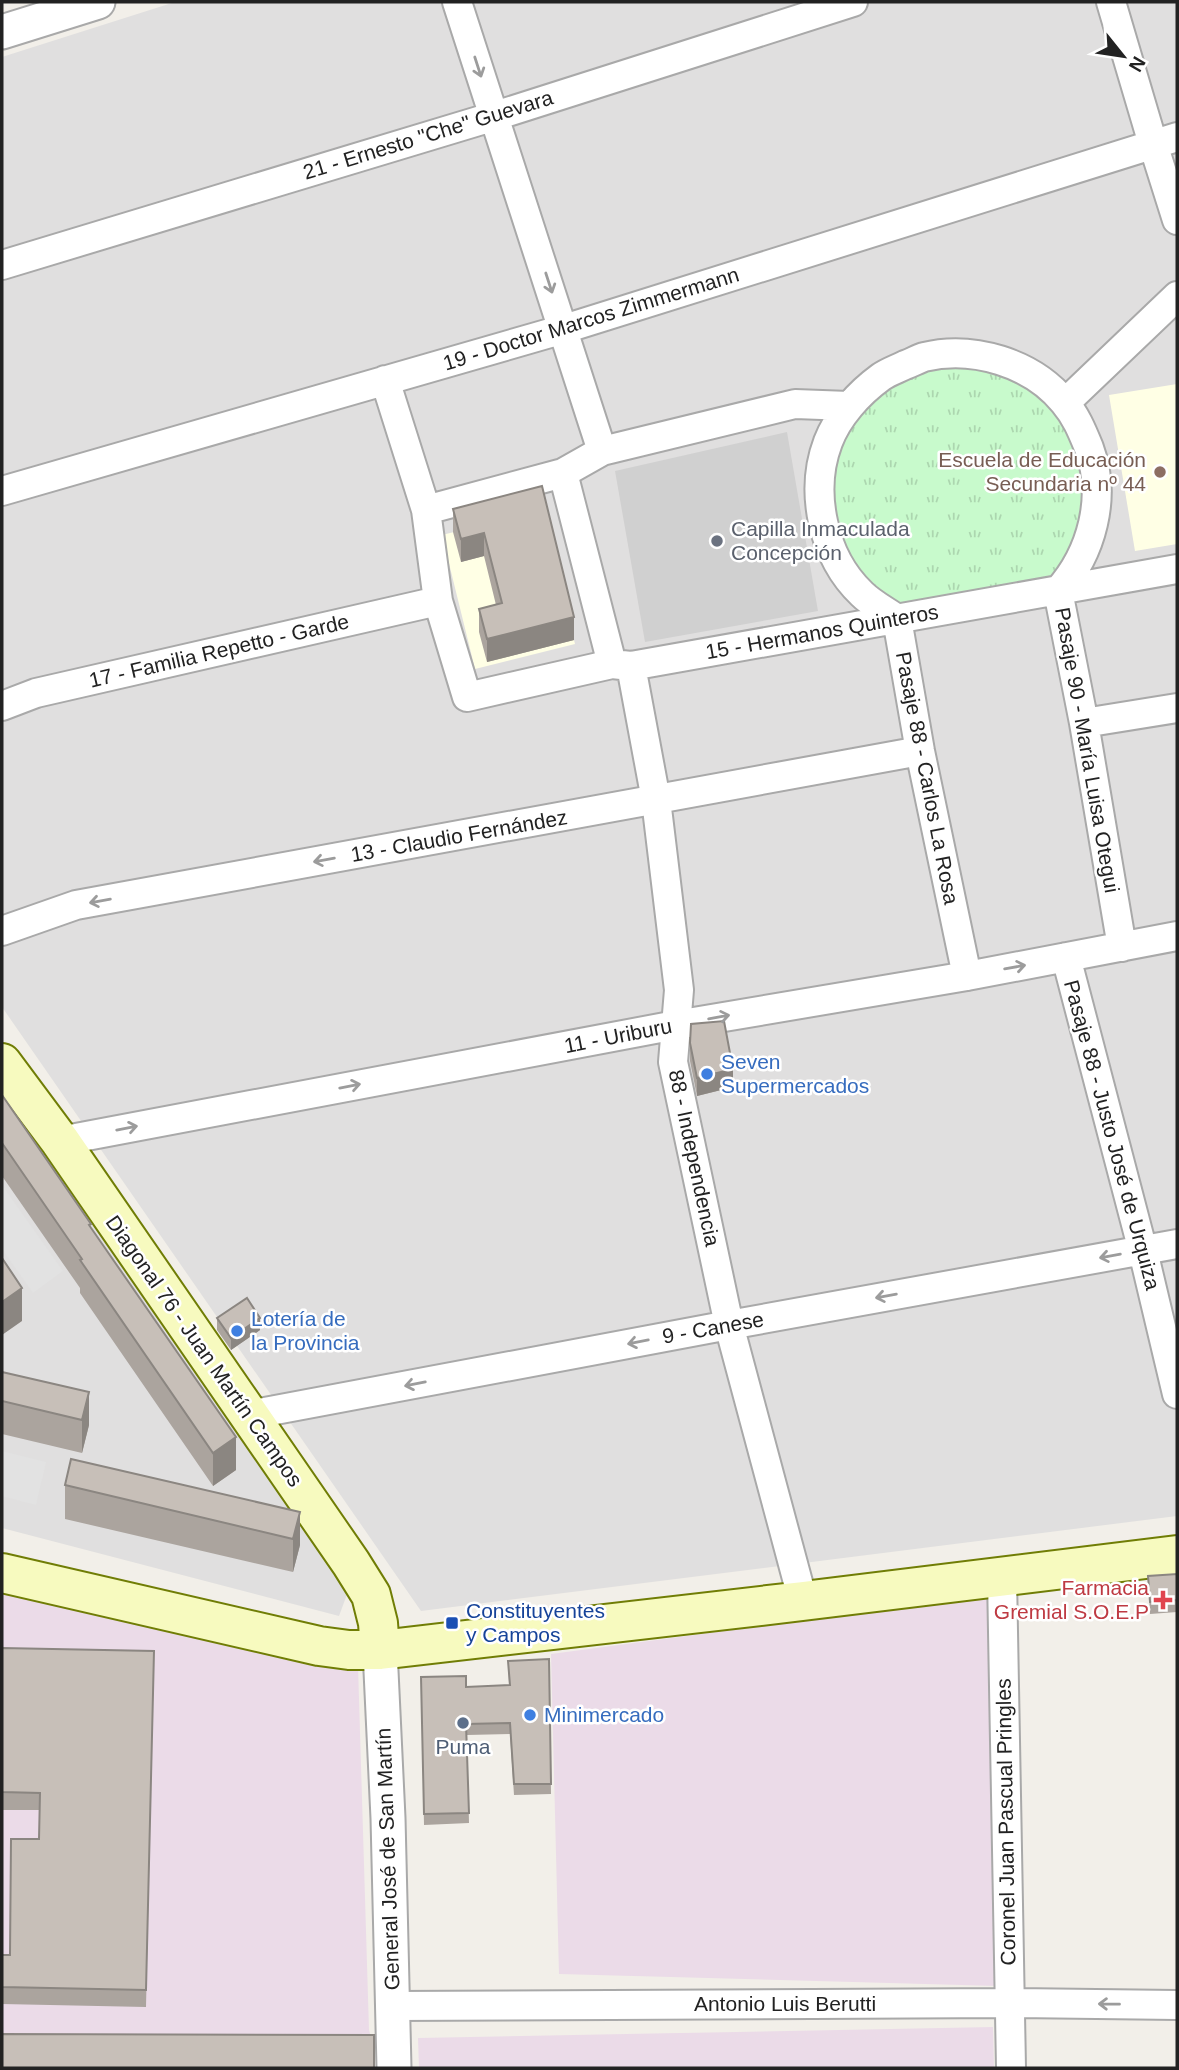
<svg xmlns="http://www.w3.org/2000/svg" width="1179" height="2070" viewBox="0 0 1179 2070" font-family="Arial,sans-serif">
<style>
.residential{fill:#e0dfdf}
.industrial{fill:#ebdbe8}
.education{fill:#ffffe5}
.religious{fill:#d0d0d0}
.park{fill:url(#park-tufts)}
.parking{fill:#e2e2e2}
.lines{fill:none;stroke-linecap:round;stroke-linejoin:round}
.minor-casing{stroke:#a9a9a9;stroke-width:32}
.tertiary-casing{stroke:#a9a9a9;stroke-width:37}
.secondary-casing{stroke:#707d05;stroke-width:42}
.minor{stroke:#fff;stroke-width:28}
.tertiary{stroke:#fff;stroke-width:33}
.secondary{stroke:#f7fabf;stroke-width:38}
.wall{fill:#aba49e}
.shaded-wall{fill:#8b8681}
.building{fill:#c7bfb8;stroke:#8b8681;stroke-width:2}
.oneway{stroke:#9c9c9c}
.education-dot{fill:#8d6e63;stroke:#fff;stroke-width:2.5}
.worship-dot{fill:#6b7280;stroke:#fff;stroke-width:2.5}
.shop-dot{fill:#3f7fe0;stroke:#fff;stroke-width:2.5}
.health-dot{fill:#e0444e;stroke:#fff;stroke-width:2.5}
.transit-dot{fill:#1a4fb4;stroke:#fff;stroke-width:2.5}
.service-dot{fill:#5c6f8a;stroke:#fff;stroke-width:2.5}
.labels{text-anchor:middle;stroke-width:5;stroke-linejoin:round;paint-order:stroke}
.street-label{font-size:21px;fill:#222;stroke:#fff}
.education-label{font-size:21px;fill:#785e54;stroke:#fff;text-anchor:end}
.worship-label{font-size:21px;fill:#5b616d;stroke:#fff;text-anchor:start}
.shop-label{font-size:21px;fill:#366cbe;stroke:#fff;text-anchor:start}
.health-label{font-size:21px;fill:#be3a42;stroke:#fff;text-anchor:end}
.transit-label{font-size:21px;fill:#164399;stroke:#fff;text-anchor:start}
.service-label{font-size:21px;fill:#4e5e75;stroke:#fff}
</style>
<defs>
<pattern id="park-tufts" width="24" height="20" patternUnits="userSpaceOnUse" patternTransform="scale(1.75)"><rect width="24" height="20" fill="#c8facc"/><path d="M3 7l-1-3M5 7V3M7 7l1-3M15 17l-1-3M17 17v-4M19 17l1-3" fill="none" stroke="#acd6af"/></pattern>
</defs>
<rect width="100%" height="100%" fill="#f2efe9"/>
<!-- residential -->
<path class="residential" d="M175 2H1177V1516L421 1611 2 1007V57Z
M2 1088 349 1589 339 1616 2 1528Z"/>
<!-- industrial -->
<path class="industrial" d="M2 1589 358 1666 369 2030 375 2052V2068H2Z
M988 1596 998 1986 559 1974 551 1654Z
M993 2027 994 2068H419L418 2038Z"/>
<!-- education -->
<path class="education" d="M1177 384V544L1135 551 1109 395Z
M542 510 575 644 475 669 442 535Z"/>
<!-- religious -->
<path class="religious" d="M787 432 818 611 645 642 615 471Z"/>
<!-- park -->
<path class="park" d="M969 353 1051 388 1095 465 1069 578 897 619 836 561 828 442 882 375Z"/>
<!-- parking -->
<path class="parking" d="M2 1185 63 1271 33 1293 2 1249Z
M2 1451 46 1462 36 1505 2 1496Z"/>
<g class="lines">
<defs>
<path id="minor" d="M457 2 602 451
M1111 2 1153 144 1177 220
M2 265 495 116 853 2
M385 380 426 510 438 601 467 697 612 664 631 666 1177 569
M1065 403 1177 296
M563 473 612 664
M2 491 564 329 1177 137
M426 510 563 473 602 451 795 404 849 406
M1058 591 1084 723 1122 947
M631 666 656 800 679 990 673 1062 729 1325 803 1601
M2 706 36 693 438 601
M1084 723 1177 708
M2 931 76 905 920 751
M1066 957 1143 1251 1177 1394
M967 976 920 751 897 619C886 611 872 604 862 594 823 557 809 492 828 442 838 416 859 393 881 377 888 372 897 369 905 365 911 363 918 359 924 357 973 345 1032 363 1064 402 1076 416 1082 431 1089 448 1107 497 1092 553 1058 591
M60 1141 676 1025 967 976 1177 936
M249 1415 729 1325 1177 1244
M1002 1577 1011 2068
M393 2006 1010 2003 1177 2005"/>
<path id="tertiary" d="M2 32 98 2
M380 1650 388 1818 394 2068"/>
<path id="secondary" d="M2 1063 60 1141 351 1563 371 1595 378 1623 380 1650
M2 1573 319 1646 349 1650H380L803 1601 1177 1555"/>
</defs>
<!-- minor casing -->
<use href="#minor" class="minor-casing"/>
<!-- tertiary casing -->
<use href="#tertiary" class="tertiary-casing"/>
<!-- secondary casing -->
<use href="#secondary" class="secondary-casing"/>
<!-- minor -->
<use href="#minor" class="minor"/>
<!-- tertiary -->
<use href="#tertiary" class="tertiary"/>
<!-- secondary -->
<use href="#secondary" class="secondary"/>
</g>
<!-- wall -->
<path class="wall" d="M542 486 574 640 487 662 479 632V609L496 605 484 556 461 562 453 532V509Z
M690 1043 733 1087 697 1096 690 1061Z
M2 1095 91 1228 236 1470 213 1486 80 1293V1288L2 1176Z
M217 1318 260 1330 231 1350 217 1330Z
M2 1372 89 1392V1425L82 1453 2 1434Z
M65 1485 300 1512V1545L293 1572 65 1519Z
M1177 1574V1612L1150 1614 1148 1576Z
M2 1648 154 1651 146 2007 2 2004V1955H10L39 1839 40 1810H2Z
M549 1659 551 1794 514 1795 510 1734 467 1735 469 1823 424 1825 421 1677 466 1687 509 1685 508 1661Z"/>
<!-- shaded-wall -->
<path class="shaded-wall" d="M484 533V556L461 562V539Z
M574 617V640L487 662V639Z
M733 1069V1087L697 1096V1078Z
M22 1288V1321L2 1335V1302Z
M260 1318V1330L231 1350V1338Z
M89 1392V1425L82 1453V1420Z
M236 1437V1470L213 1486V1453Z
M300 1512V1545L293 1572V1539Z"/>
<!-- building -->
<path class="building" d="M542 486 574 617 487 639 479 609 502 603 484 533 461 539 453 509Z
M724 1021 733 1069 697 1078 690 1043 691 1024Z
M2 1095 91 1224 89 1225 236 1437 213 1453 80 1260 82 1259 2 1143Z
M2 1258 22 1288 2 1302Z
M247 1298 260 1318 231 1338 217 1318Z
M2 1372 89 1392 82 1420 2 1401Z
M71 1459 300 1512 293 1539 65 1485Z
M1177 1574V1600L1150 1602 1148 1576Z
M2 1648 154 1651 146 1990 2 1987V1955H10L11 1839H39L40 1793 2 1792Z
M549 1659 551 1784H514L510 1723 466 1724 469 1813 424 1814 421 1677 466 1676V1687L510 1685 508 1661Z
M2 2034 374 2035V2068H2Z"/>
<!-- one-way arrows -->
<defs><path id="oneway-shaft" d="M-6 0H5M1.5-3L5.5 0L1.5 3" fill="none" stroke-width="1.6" stroke-linecap="round" stroke-linejoin="round" transform="scale(1.75)"/></defs>
<g class="oneway">
<use href="#oneway-shaft" transform="translate(478 67) rotate(72)"/>
<use href="#oneway-shaft" transform="translate(549 283) rotate(72)"/>
<use href="#oneway-shaft" transform="translate(324 860) rotate(170)"/>
<use href="#oneway-shaft" transform="translate(100 901) rotate(170)"/>
<use href="#oneway-shaft" transform="translate(1015 967) rotate(-10)"/>
<use href="#oneway-shaft" transform="translate(719 1017) rotate(-10)"/>
<use href="#oneway-shaft" transform="translate(350 1086) rotate(-11)"/>
<use href="#oneway-shaft" transform="translate(127 1128) rotate(-11)"/>
<use href="#oneway-shaft" transform="translate(1110 1256) rotate(170)"/>
<use href="#oneway-shaft" transform="translate(886 1296) rotate(170)"/>
<use href="#oneway-shaft" transform="translate(638 1342) rotate(169)"/>
<use href="#oneway-shaft" transform="translate(415 1384) rotate(169)"/>
<use href="#oneway-shaft" transform="translate(1109 2004) rotate(-179)"/>
</g>
<!-- markers -->
<circle class="education-dot" cx="1160" cy="472" r="7"/>
<circle class="worship-dot" cx="717" cy="541" r="7"/>
<g class="shop-dot">
<circle cx="707" cy="1074" r="7"/>
<circle cx="237" cy="1331" r="7"/>
<circle cx="530" cy="1715" r="7"/>
</g>
<path class="health-dot" d="M1159.5 1589.5h7v7h7v7h-7v7h-7v-7h-7v-7h7z"/>
<rect class="transit-dot" x="445" y="1616" width="14" height="14" rx="3.5"/>
<circle class="service-dot" cx="463" cy="1723" r="7"/>
<g class="labels">
<!-- street labels -->
<g class="street-label">
<text transform="translate(428 135) rotate(-17)" y="7">21 - Ernesto "Che" Guevara</text>
<text transform="translate(591 319) rotate(-17)" y="7">19 - Doctor Marcos Zimmermann</text>
<text transform="translate(822 632) rotate(-10)" y="7">15 - Hermanos Quinteros</text>
<text transform="translate(219 651) rotate(-13)" y="7">17 - Familia Repetto - Garde</text>
<text transform="translate(1087 750) rotate(80)" y="7">Pasaje 90 - María Luisa Otegui</text>
<text transform="translate(927 778) rotate(79)" y="7">Pasaje 88 - Carlos La Rosa</text>
<text transform="translate(459 836) rotate(-10)" y="7">13 - Claudio Fernández</text>
<text transform="translate(618 1036) rotate(-11)" y="7">11 - Uriburu</text>
<text transform="translate(1112 1135) rotate(75)" y="7">Pasaje 88 - Justo José de Urquiza</text>
<text transform="translate(694 1158) rotate(78)" y="7">88 - Independencia</text>
<text transform="translate(713 1328) rotate(-10)" y="7">9 - Canese</text>
<text transform="translate(204 1351) rotate(55)" y="7">Diagonal 76 - Juan Martín Campos</text>
<text transform="translate(1006 1822) rotate(-91)" y="7">Coronel Juan Pascual Pringles</text>
<text transform="translate(388 1859) rotate(-92)" y="7">General José de San Martín</text>
<text x="785" y="2011">Antonio Luis Berutti</text>
</g>
<!-- education labels -->
<g class="education-label">
<text x="1146" y="467">Escuela de Educación<tspan x="1146" dy="24">Secundaria nº 44</tspan></text>
</g>
<!-- worship labels -->
<g class="worship-label">
<text x="731" y="536">Capilla Inmaculada<tspan x="731" dy="24">Concepción</tspan></text>
</g>
<!-- shop labels -->
<g class="shop-label">
<text x="721" y="1069">Seven<tspan x="721" dy="24">Supermercados</tspan></text>
<text x="251" y="1326">Lotería de<tspan x="251" dy="24">la Provincia</tspan></text>
<text x="544" y="1722">Minimercado</text>
</g>
<!-- health labels -->
<g class="health-label">
<text x="1149" y="1595">Farmacia<tspan x="1149" dy="24">Gremial S.O.E.P</tspan></text>
</g>
<!-- transit labels -->
<g class="transit-label">
<text x="466" y="1618">Constituyentes<tspan x="466" dy="24">y Campos</tspan></text>
</g>
<!-- service labels -->
<g class="service-label">
<text x="463" y="1754">Puma</text>
</g>
</g>
<!-- border -->
<rect width="1179" height="2070" fill="none" stroke="#222222" stroke-width="7"/>
<!-- north arrow -->
<g transform="translate(1123 56) rotate(120)" stroke="#ffffff" stroke-width="5" paint-order="stroke">
<path d="M0-5L12 26L0 18L-12 26Z" fill="#222222"/>
<text y="-10" font-size="19" font-weight="bold" text-anchor="middle" fill="#222222">N</text>
</g>
</svg>
